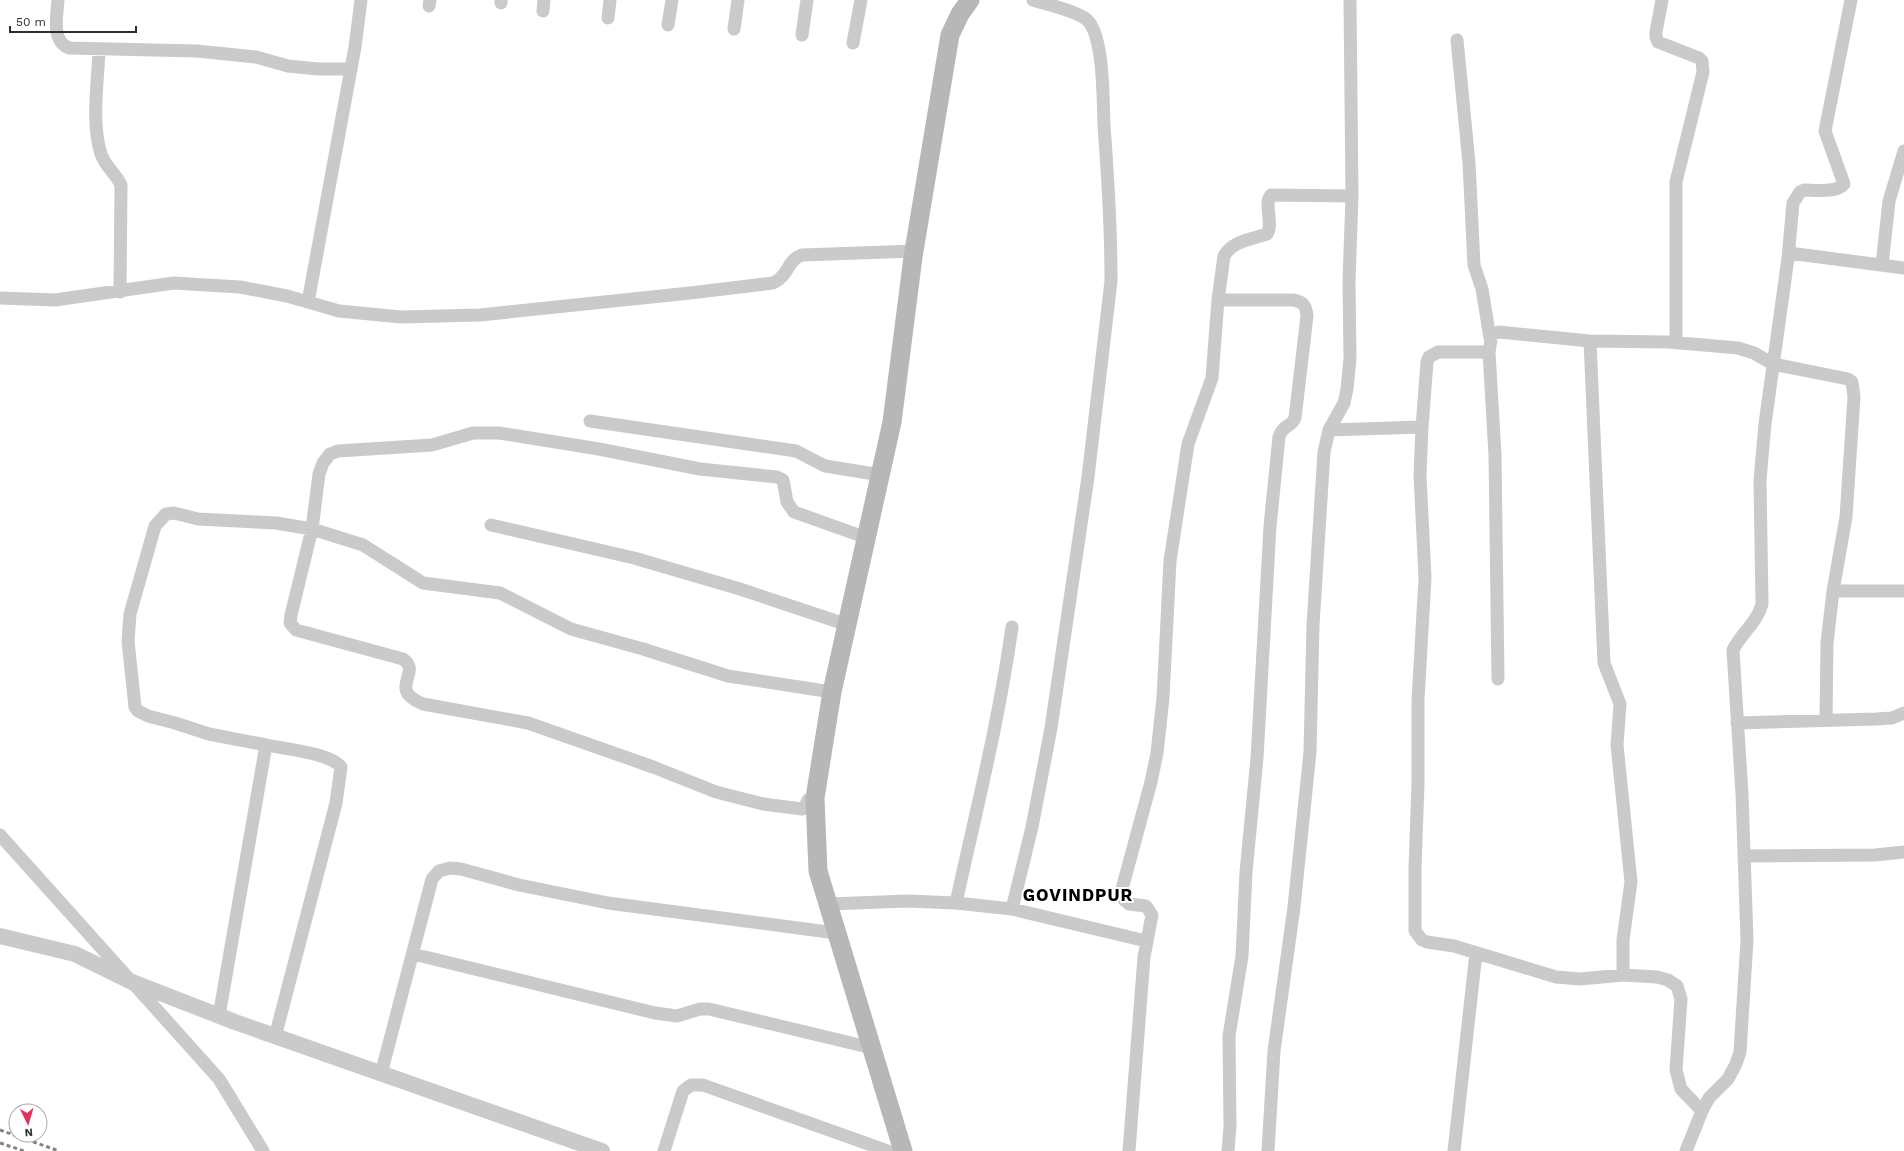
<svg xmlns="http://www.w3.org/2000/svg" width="1904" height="1151" viewBox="0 0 1904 1151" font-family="'Work Sans',sans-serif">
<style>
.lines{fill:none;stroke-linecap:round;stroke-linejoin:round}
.minor{stroke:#cacaca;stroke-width:13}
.tertiary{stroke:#cacaca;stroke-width:16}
.secondary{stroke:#b7b7b7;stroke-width:19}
.rail{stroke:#828282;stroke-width:3;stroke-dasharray:4 3;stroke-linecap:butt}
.labels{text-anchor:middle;stroke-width:4;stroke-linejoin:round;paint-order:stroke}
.district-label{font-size:17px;font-weight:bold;letter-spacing:1px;fill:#000;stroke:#fff}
</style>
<rect width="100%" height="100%" fill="#fff"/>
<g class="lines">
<!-- minor -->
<path class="minor" d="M58 0C57 16 51 41 69 48L197 51 256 57 288 66 318 69H351
M1662 0 1656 32V37L1658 42 1699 58 1702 61 1703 72 1676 182V342
M501 3V0
M429 6 430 0
M543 11 544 0
M608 18 610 0
M668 25 672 0
M734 29 738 0
M802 35 807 0
M1457 40 1469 163 1474 265 1482 289 1490 338
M853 43 861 0
M99 49C98 83 91 121 101 154 105 166 116 174 121 185L120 292
M1789 253 1904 268
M1882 265 1889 201 1904 151
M0 298 55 300 174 283 206 285 240 287 287 296 339 311 401 317 480 315 690 293 773 283C789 276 787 260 802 255L915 251
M1218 300H1293C1304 302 1306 306 1307 316L1295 418C1292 427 1282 425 1279 437L1270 526 1257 758 1246 872 1242 956 1229 1036 1230 1126 1228 1151
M308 302 355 47 361 0
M1590 341 1604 663 1620 704 1617 745 1631 882 1623 940V975
M1489 352 1495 455 1498 679
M590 421 796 451 825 466 881 475
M1422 427 1420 475 1425 578 1418 700V784L1415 868V931L1422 940 1427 942 1454 946 1556 977 1580 979 1623 975 1657 977 1668 980 1677 986 1681 999 1676 1070 1681 1089 1702 1111
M1329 430 1422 427 1427 362 1429 357 1438 352H1489L1492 334 1499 332 1590 341 1669 342 1738 348 1754 353 1773 364 1848 379 1852 382 1854 397 1846 517 1833 591 1827 643 1826 720
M491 525 634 558 740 589 848 625
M1833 591H1904
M1737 723 1876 719 1892 718 1904 713
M266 745C285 749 330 753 341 767L336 803 275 1037
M815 798 808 800 805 807 802 809 763 804 716 792 653 767 528 723 423 704C386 689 423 673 403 659L296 630 290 623 291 615 312 529 319 474 323 463 330 454 338 451 432 445 473 433H499L599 449 700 469 777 477 783 480 787 502 794 512 867 538
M0 835 219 1079 263 1151
M1744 856 1875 855 1904 852
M956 903C976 811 999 721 1012 627
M828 904 908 901 956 903 1012 909 1146 941
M1012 909 1032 827 1051 728 1088 477 1111 281C1111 229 1108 178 1104 126 1103 101 1104 41 1089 22 1082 12 1045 4 1033 0
M413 954 655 1013 677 1016 700 1009H709L872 1048
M219 1016 266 745 209 734 175 723 148 716 138 711 135 707 128 641 130 614 155 526 166 514 174 513 198 519 276 523 312 529 363 545 423 583 500 593 571 629 643 649 728 676 832 692
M381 1074 432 879 439 871 450 868 461 869 519 885 608 903 836 933
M664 1151 683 1091 691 1085H703L888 1151
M1129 1151 1144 957 1152 915 1146 906 1129 904 1124 900 1122 889 1151 782 1157 753 1163 698 1170 561 1188 444 1212 378 1218 300 1224 256C1232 241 1252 239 1267 234 1274 223 1263 204 1271 195L1352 196
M1268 1151 1274 1051 1294 907 1310 752 1313 625 1324 452 1329 430 1344 403 1347 389 1350 359 1349 281 1352 196 1350 0
M1454 1151 1476 953
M1686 1151 1702 1111 1709 1098 1728 1079 1736 1064 1740 1052 1747 940 1742 794 1733 650C1741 633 1757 623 1762 604L1760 480 1765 424 1788 258 1793 203 1800 192 1804 190C1815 190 1837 193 1844 184L1825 131 1851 0"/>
<!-- tertiary -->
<path class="tertiary" d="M0 936 75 954 132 982 235 1022 602 1151"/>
<!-- secondary -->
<path class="secondary" d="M903 1151 818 871 815 798 832 692 892 422 913 257 950 35 960 14 970 0"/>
<!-- rail -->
<path class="rail" d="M0 1130 59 1151
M0 1143 24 1151"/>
</g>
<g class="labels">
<!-- district labels -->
<g class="district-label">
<text x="1078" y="901">GOVINDPUR</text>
</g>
</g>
<!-- north arrow -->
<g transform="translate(28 1123) rotate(175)"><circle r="19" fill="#ffffff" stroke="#ababab"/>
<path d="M0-3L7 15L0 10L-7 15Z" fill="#e33160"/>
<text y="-6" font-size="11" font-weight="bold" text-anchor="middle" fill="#2d2d2d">N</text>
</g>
<!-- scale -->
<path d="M10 26v6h126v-6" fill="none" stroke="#2d2d2d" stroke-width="2"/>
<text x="16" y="26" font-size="12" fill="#2d2d2d" stroke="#ffffff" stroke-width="3" paint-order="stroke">50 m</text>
</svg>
